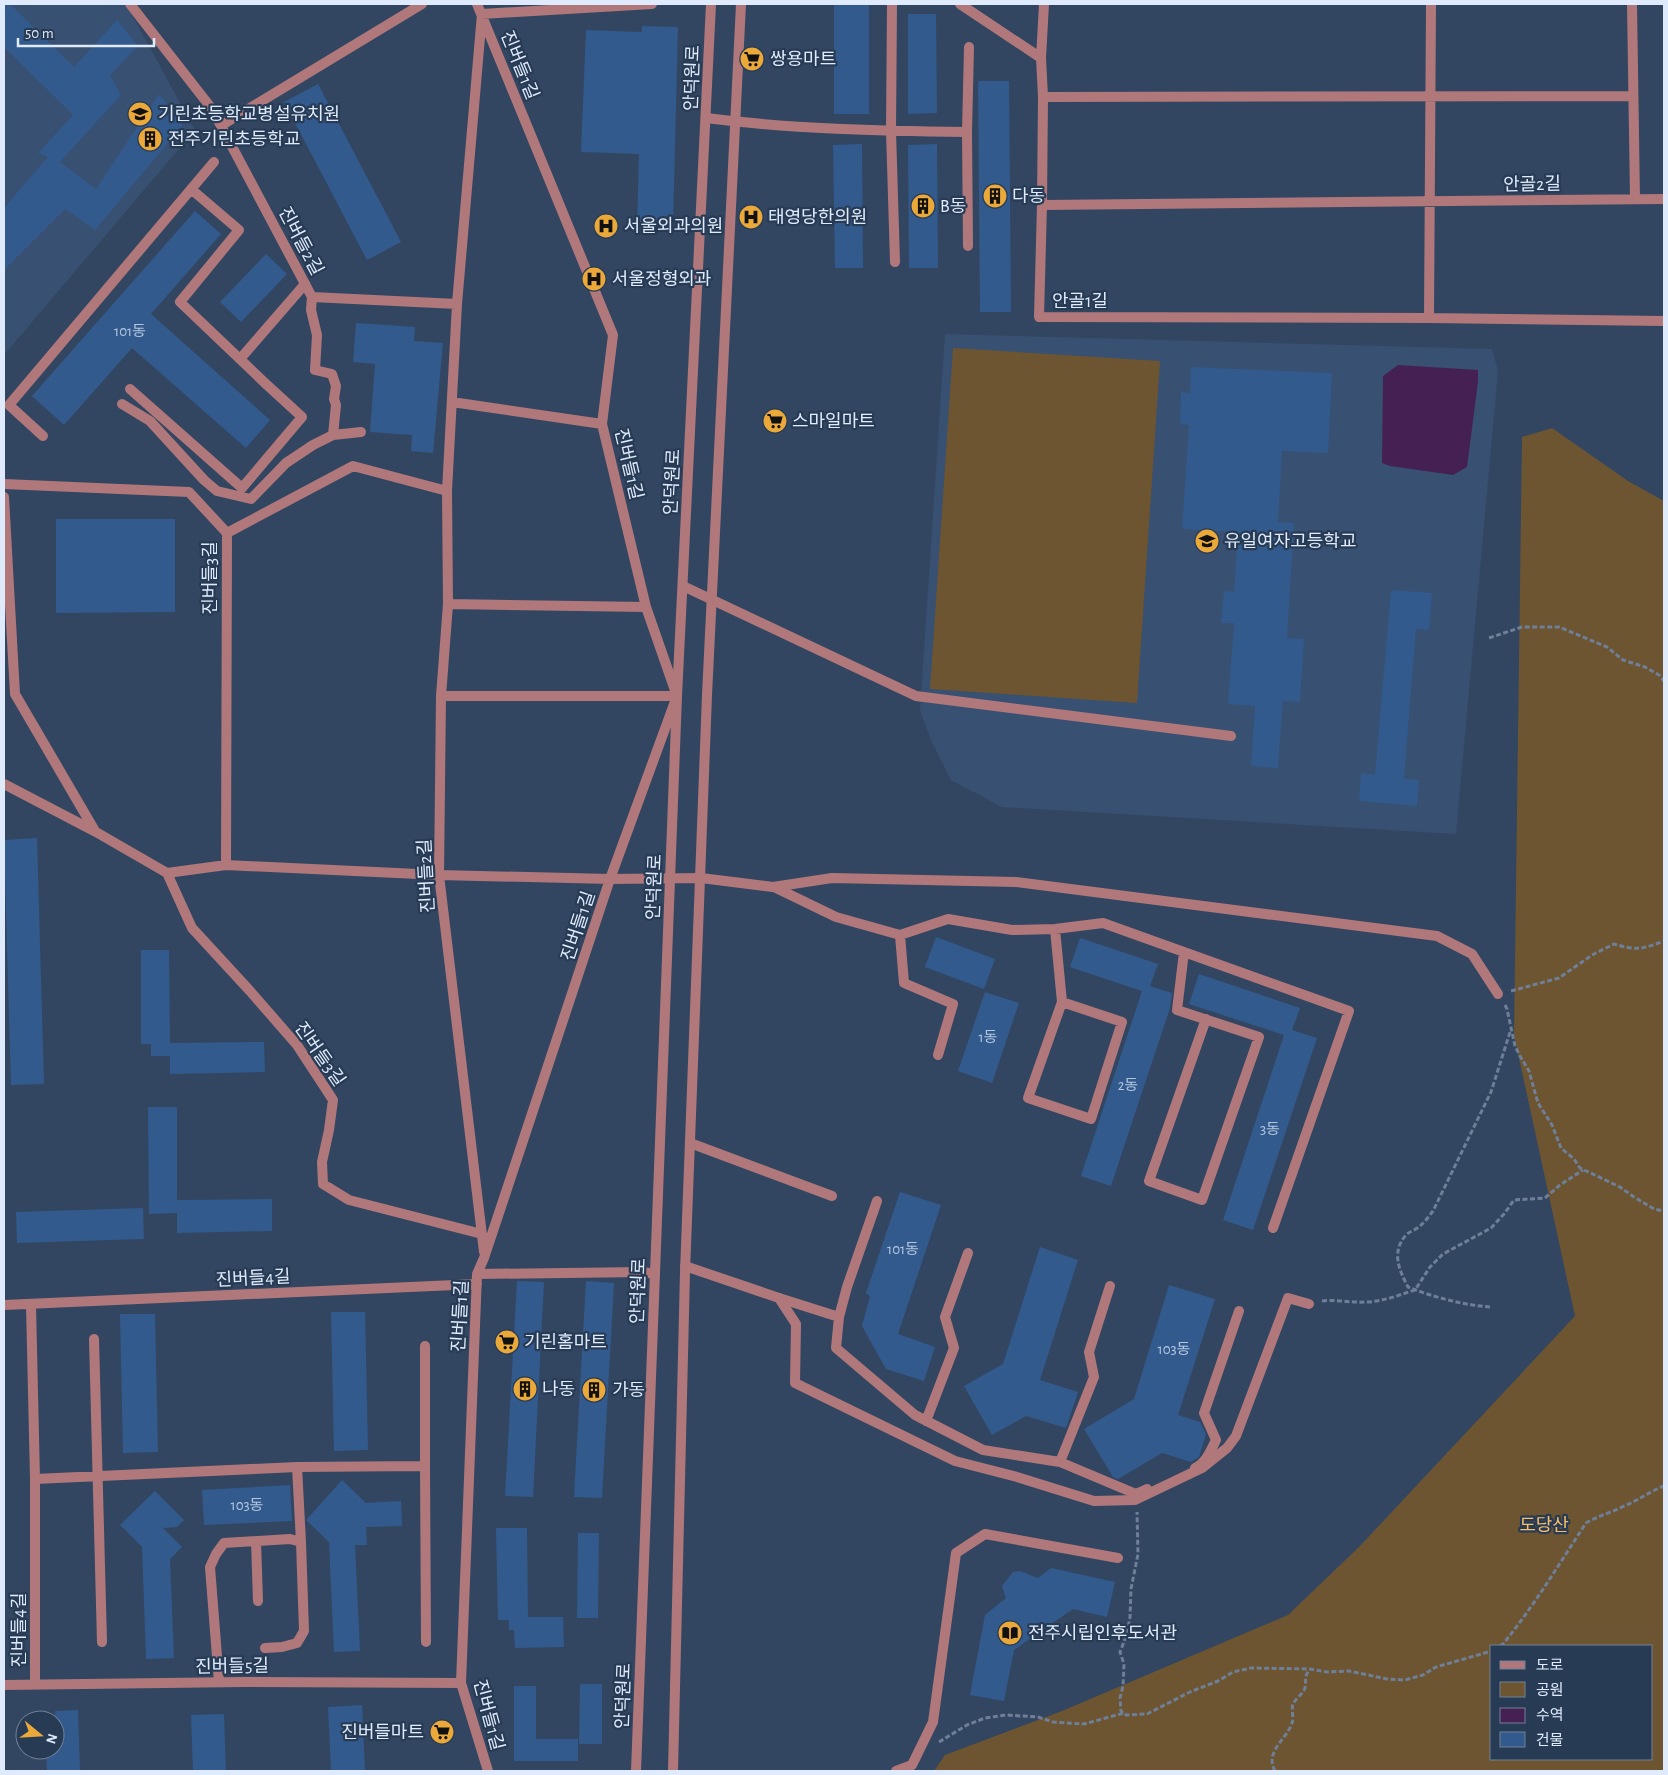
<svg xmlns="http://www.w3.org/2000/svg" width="1668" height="1775" viewBox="0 0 1668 1775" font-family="'Alegreya Sans','Noto Sans KR',sans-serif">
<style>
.built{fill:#385071}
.green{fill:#6d5532;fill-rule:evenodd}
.water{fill:#452053}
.building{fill:#335a8d}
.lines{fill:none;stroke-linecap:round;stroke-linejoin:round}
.path{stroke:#6e7f97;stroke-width:3;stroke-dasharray:5 2.5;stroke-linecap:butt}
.service{stroke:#b0787b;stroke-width:10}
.pedestrian{stroke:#b0787b;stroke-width:10}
.minor{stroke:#b0787b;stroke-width:10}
.tertiary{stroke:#b0787b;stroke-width:10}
.labels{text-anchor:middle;stroke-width:4.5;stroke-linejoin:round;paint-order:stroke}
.number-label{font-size:15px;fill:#b4c7e0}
.poi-label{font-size:18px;fill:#dfebfc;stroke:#283b55;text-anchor:start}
.street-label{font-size:18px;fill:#dfebfc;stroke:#283b55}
.park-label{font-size:18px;fill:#f9bf66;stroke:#283b55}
</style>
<rect width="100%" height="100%" fill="#324661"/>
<!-- built -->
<path class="built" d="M4 4H126L195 130 4 355Z
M945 334 1492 349 1498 371 1456 834 1002 807 951 780 932 742 920 711Z"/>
<!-- green -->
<path class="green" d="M953 348 1160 361 1137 703 930 689Z
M1552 428 1628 481 1664 501V1770L934 1771 945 1755 1062 1711 1288 1615 1360 1546 1575 1316 1514 1035 1522 437ZM1492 1646H1652V1759H1492Z"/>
<!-- water -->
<path class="water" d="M1398 365 1478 370V382L1467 467 1453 475 1390 466 1382 463 1383 376Z"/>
<!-- building -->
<path class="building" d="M4 4H10L74 67 117 20 138 46 110 75 121 95 60 162 96 189 159 94 183 125 95 230 65 209 4 270V208L48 157 38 153 73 115 4 47Z
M834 4H869V114H834Z
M908 14H936L937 113 908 114Z
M642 26 678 27 673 225H637L639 154 581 152 586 30 642 32Z
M978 81H1009L1011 312H980Z
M318 84 401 242 367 260 284 102Z
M862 144 863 268H835L833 145Z
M937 144 938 268H909L908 145Z
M195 211 221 234 151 314 270 420 246 448 132 348 64 425 32 396Z
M266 254 287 274 241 322 220 302Z
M356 323 415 327 414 341 443 343 433 453 411 451 412 435 370 432 375 364 353 362Z
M1191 367 1332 373 1328 453 1282 451 1278 522 1294 523 1287 638 1304 639 1300 702 1283 701 1278 768 1251 766 1255 706 1228 704 1234 623H1221L1224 591 1234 592 1238 532 1182 529 1189 425 1180 424 1181 392 1190 393Z
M56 519H175V612L56 613Z
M1391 590 1432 593 1429 630 1416 629 1404 779 1419 780 1417 806 1359 801 1361 773 1375 775Z
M37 838 44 1084 11 1085 4 840Z
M936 937 995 959 984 989 925 967Z
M1080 938 1158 964 1150 986 1172 993 1170 1008 1111 1186 1081 1176 1142 991 1070 967Z
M141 950H169L170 1043 264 1042 265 1072 170 1074V1056H151V1044H141Z
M1199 974 1300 1008 1292 1030 1317 1038 1253 1230 1223 1220 1284 1035 1189 1004Z
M985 992 1019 1003 992 1083 958 1071Z
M148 1107H177V1200L272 1199V1231L177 1233V1213L149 1214Z
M900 1192 941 1205 898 1334 935 1347 924 1381 886 1369 862 1326 870 1296 866 1293Z
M143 1208 144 1239 17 1243 16 1212Z
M1040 1247 1078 1260 1040 1380 1078 1392 1066 1428 1026 1416 992 1435 964 1386 1003 1364Z
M517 1281 544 1282 533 1497 505 1496Z
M586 1281 614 1283 602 1498 574 1497Z
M1169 1285 1215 1299 1178 1415 1200 1422 1206 1434 1199 1457 1191 1462 1162 1453 1118 1479 1113 1477 1084 1429 1134 1399Z
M331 1312H365L368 1450 334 1451Z
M120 1314H155L158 1452 123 1453Z
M342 1480 366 1503 401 1501 402 1526 366 1527 367 1545H355L360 1651 334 1652 329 1542 307 1521V1519Z
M290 1485 292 1521 204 1525 202 1490Z
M155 1491 184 1520 177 1527 163 1528 182 1547 170 1559 174 1658 146 1659 142 1547 120 1525Z
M496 1528H527L528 1617H563L564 1647 515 1648 514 1630H509V1620H498Z
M578 1533H599L598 1618H577Z
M1051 1568 1115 1582 1107 1617 1073 1609 1014 1650 1004 1701 970 1695 985 1615 1006 1598 1002 1586 1013 1572 1020 1571 1038 1578Z
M580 1684H602V1744H579Z
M514 1686H536V1739H578V1761H514Z
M362 1705 365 1771H331L328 1707Z
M78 1710 80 1771H47L46 1750H55V1711Z
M224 1714 226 1771H193L191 1715Z"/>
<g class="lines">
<!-- path -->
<path class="path" d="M1489 638 1522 627H1559L1607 647 1623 660 1645 667 1659 675 1664 681
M1511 991 1559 978 1592 955 1614 944C1637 951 1643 949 1664 941
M1505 1005 1507 1009 1515 1046 1520 1056 1529 1071 1538 1103 1552 1125 1561 1148 1574 1159 1580 1168 1620 1187 1634 1197 1654 1209 1664 1211
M1322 1301C1336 1299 1350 1303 1365 1302 1382 1302 1399 1295 1415 1290L1430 1267 1443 1254 1491 1228 1504 1214 1514 1200 1545 1198 1560 1185 1583 1170
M1490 1307C1463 1305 1433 1297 1408 1287 1399 1270 1391 1252 1406 1235 1410 1231 1416 1230 1420 1226 1425 1222 1429 1216 1433 1211L1491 1092 1511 1029
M1500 1646 1503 1644C1534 1606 1559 1564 1586 1523 1598 1516 1610 1513 1622 1507 1637 1501 1649 1492 1664 1486
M1123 1713 1121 1711 1120 1698 1123 1686 1124 1664 1120 1652 1127 1634 1130 1617 1131 1589 1138 1554 1137 1512
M939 1742 967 1725 985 1718 1006 1715 1038 1717 1053 1722 1084 1724 1124 1713 1126 1715 1147 1714 1190 1692 1218 1681 1233 1672 1251 1668 1310 1669 1327 1672 1349 1671 1387 1679 1405 1680 1423 1675 1436 1667 1492 1651
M1275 1771C1264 1752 1287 1739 1292 1723 1294 1717 1291 1709 1293 1704 1296 1698 1303 1694 1305 1688 1307 1680 1303 1680 1309 1670"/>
<!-- service -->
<path class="service" d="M892 4 891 131 895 262
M706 118C792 129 880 131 967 132
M968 246 967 132 969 47
M240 359 305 284
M130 389 242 488 302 417 266 384 180 302 239 230 191 189
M43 436 9 405 214 162
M683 586 916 696 1231 736
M773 887 832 878 1016 882 1437 936 1472 954 1498 994
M774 887 836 917 900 935 904 983 953 1004 938 1055
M1055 929 1062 1002 1122 1022 1091 1119 1028 1098 1062 1002
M900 935 948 919 1012 930 1055 929 1103 923 1349 1011 1273 1228
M1184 952 1177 1010 1259 1037 1202 1200 1149 1181 1206 1019
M779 1298 839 1317 847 1287 877 1201
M839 1317 836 1348 915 1415 983 1450 1060 1462 1136 1494 1147 1489
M94 1339 102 1642
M926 1421 954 1348 945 1317 968 1253
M1060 1462 1094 1377 1089 1352 1110 1286
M425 1466 426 1642
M297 1467 425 1466V1346
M1195 1468C1206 1463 1211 1450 1216 1440L1204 1413 1239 1311
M35 1479 297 1467 301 1542
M256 1541 258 1601
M219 1682 210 1567 216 1554 224 1543 290 1539 301 1542 304 1631 297 1643 282 1647 265 1648
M896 1771 912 1765 933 1722 956 1553 985 1534 1118 1558"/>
<!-- pedestrian -->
<path class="pedestrian" d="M312 297 311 310 317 335 315 370 332 374 336 386 334 399 336 405 333 435 361 432
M122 404 150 421 204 480 217 491 251 499 286 463 313 445 333 435"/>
<!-- minor -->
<path class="minor" d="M130 4 212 109 312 297 457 304
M477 4 613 335 602 424 646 607 677 696 610 879 484 1258 477 1274 461 1683 488 1771
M960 4 1041 58
M1044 4 1041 58 1043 97 1042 205 1039 317 1429 318 1664 321
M1632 4 1635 199
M1043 97 1633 96
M222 125 422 4
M1042 205 1664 199
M1429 318 1431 4
M452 402 602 424
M4 484 189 492 227 533 226 865
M4 497 15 694 95 831
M227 533 353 466 447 491
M448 604 646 607
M441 696H677
M4 784 96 832 167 873 192 928 250 991 297 1045 333 1100 329 1130 322 1162 323 1184 349 1200 482 1234
M167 873 226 865 439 875 610 879 701 878 773 887
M690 1143 832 1196
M484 1252 439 875 441 696 448 604 447 491 457 304 482 14 652 4
M685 1266 779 1298 796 1324 795 1383 955 1461 1017 1477 1094 1501 1135 1500 1202 1468 1227 1448 1236 1436 1288 1298 1309 1304
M477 1274 643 1272 655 1274
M4 1305 477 1284
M31 1305 35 1479V1685
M4 1685 244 1682 461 1683"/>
<!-- tertiary -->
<path class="tertiary" d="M636 1771 677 696 711 4
M673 1771 685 1272 707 695 741 4"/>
</g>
<!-- icons -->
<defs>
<symbol id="supermarket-disc" viewBox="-11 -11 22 22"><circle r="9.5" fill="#eba93a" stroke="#283b55"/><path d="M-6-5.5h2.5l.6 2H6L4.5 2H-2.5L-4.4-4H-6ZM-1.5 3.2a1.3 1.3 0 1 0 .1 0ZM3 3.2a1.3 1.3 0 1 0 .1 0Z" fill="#111"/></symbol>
<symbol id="school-disc" viewBox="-11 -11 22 22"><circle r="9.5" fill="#eba93a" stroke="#283b55"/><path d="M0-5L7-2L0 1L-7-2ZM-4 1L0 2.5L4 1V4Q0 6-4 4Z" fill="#111"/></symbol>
<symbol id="building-disc" viewBox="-11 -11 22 22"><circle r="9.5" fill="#eba93a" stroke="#283b55"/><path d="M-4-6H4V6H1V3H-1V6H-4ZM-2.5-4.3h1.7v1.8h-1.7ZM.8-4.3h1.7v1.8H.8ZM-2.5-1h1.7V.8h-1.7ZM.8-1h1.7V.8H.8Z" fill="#111"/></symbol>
<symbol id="hospital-disc" viewBox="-11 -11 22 22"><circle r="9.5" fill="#eba93a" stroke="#283b55"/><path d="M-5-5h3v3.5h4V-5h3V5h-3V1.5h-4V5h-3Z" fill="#111"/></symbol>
<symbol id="library-disc" viewBox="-11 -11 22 22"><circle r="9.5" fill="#eba93a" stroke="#283b55"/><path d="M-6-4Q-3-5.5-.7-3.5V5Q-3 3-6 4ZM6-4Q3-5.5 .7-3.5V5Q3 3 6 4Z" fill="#111"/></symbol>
</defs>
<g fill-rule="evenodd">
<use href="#supermarket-disc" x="738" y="45" width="28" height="28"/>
<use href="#school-disc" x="126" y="100" width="28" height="28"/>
<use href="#building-disc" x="136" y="125" width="28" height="28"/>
<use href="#building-disc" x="981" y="182" width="28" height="28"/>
<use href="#building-disc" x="909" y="192" width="28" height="28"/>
<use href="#hospital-disc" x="737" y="203" width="28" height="28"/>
<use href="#hospital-disc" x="592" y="212" width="28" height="28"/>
<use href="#hospital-disc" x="580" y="265" width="28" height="28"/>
<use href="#supermarket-disc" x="761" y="407" width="28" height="28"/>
<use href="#school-disc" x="1193" y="527" width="28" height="28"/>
<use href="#supermarket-disc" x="493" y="1328" width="28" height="28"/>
<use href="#building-disc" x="511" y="1375" width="28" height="28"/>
<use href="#building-disc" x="580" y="1376" width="28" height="28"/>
<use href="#library-disc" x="996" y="1619" width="28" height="28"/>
<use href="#supermarket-disc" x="428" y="1718" width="28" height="28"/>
</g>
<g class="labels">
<!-- number labels -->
<g class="number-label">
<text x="130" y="336">101동</text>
<text x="988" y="1042">1동</text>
<text x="1128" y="1090">2동</text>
<text x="1270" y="1134">3동</text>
<text x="903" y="1254">101동</text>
<text x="1174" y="1354">103동</text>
<text x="247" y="1510">103동</text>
</g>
<!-- poi labels -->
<g class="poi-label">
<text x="770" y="65">쌍용마트</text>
<text x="158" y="120">기린초등학교병설유치원</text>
<text x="168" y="145">전주기린초등학교</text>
<text x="1012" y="202">다동</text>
<text x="940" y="212">B동</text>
<text x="768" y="223">태영당한의원</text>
<text x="624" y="232">서울외과의원</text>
<text x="612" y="285">서울정형외과</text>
<text x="792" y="427">스마일마트</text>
<text x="1224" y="547">유일여자고등학교</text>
<text x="524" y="1348">기린홈마트</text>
<text x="542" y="1395">나동</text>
<text x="612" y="1396">가동</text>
<text x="1028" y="1639">전주시립인후도서관</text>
<text x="424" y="1738" text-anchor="end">진버들마트</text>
</g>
<!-- street labels -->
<g class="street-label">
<text transform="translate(520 65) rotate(68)" y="6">진버들1길</text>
<text transform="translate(692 78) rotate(-88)" y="6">안덕원로</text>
<text transform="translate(1532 184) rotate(-1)" y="6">안골2길</text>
<text transform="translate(301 241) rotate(62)" y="6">진버들2길</text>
<text x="1080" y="307">안골1길</text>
<text transform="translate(629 464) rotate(77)" y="6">진버들1길</text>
<text transform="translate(672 482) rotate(-87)" y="6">안덕원로</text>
<text transform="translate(210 578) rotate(-90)" y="6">진버들3길</text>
<text transform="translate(426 876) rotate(-93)" y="6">진버들2길</text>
<text transform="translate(654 887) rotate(-88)" y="6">안덕원로</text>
<text transform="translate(578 926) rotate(-72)" y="6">진버들1길</text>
<text transform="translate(320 1054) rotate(55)" y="6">진버들3길</text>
<text transform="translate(253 1278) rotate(-3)" y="6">진버들4길</text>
<text transform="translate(638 1291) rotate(-88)" y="6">안덕원로</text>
<text transform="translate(460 1316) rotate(-87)" y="6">진버들1길</text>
<text transform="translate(19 1630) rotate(-90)" y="6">진버들4길</text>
<text transform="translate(232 1666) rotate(-1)" y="6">진버들5길</text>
<text transform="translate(623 1696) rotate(-88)" y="6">안덕원로</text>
<text transform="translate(489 1715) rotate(75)" y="6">진버들1길</text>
</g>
<!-- park labels -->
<g class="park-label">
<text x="1544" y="1531">도당산</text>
</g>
</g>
<!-- border -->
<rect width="1668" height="1775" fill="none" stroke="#dfebfc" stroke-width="10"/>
<!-- legend -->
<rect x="1490" y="1645" width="162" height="115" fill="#283b55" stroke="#718198"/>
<rect x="1500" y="1661" width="25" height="8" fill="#b0787b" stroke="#718198"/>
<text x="1536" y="1670" font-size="15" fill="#dfebfc">도로</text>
<rect x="1500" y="1682" width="25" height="15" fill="#6d5532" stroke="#718198"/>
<text x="1536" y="1695" font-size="15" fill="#dfebfc">공원</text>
<rect x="1500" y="1708" width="25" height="15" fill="#452053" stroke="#718198"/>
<text x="1536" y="1720" font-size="15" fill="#dfebfc">수역</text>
<rect x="1500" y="1732" width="25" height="15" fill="#335a8d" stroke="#718198"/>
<text x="1536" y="1745" font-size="15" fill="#dfebfc">건물</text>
<!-- north arrow -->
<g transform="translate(40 1735) rotate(108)"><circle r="24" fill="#283b55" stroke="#718198"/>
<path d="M0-4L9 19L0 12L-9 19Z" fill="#eba93a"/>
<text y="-8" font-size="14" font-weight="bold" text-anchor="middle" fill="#dfebfc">N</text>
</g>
<!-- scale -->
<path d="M18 38v8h136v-8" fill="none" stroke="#dfebfc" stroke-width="2.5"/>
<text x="25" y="38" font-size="15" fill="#dfebfc" stroke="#283b55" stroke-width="4" paint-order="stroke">50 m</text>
</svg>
